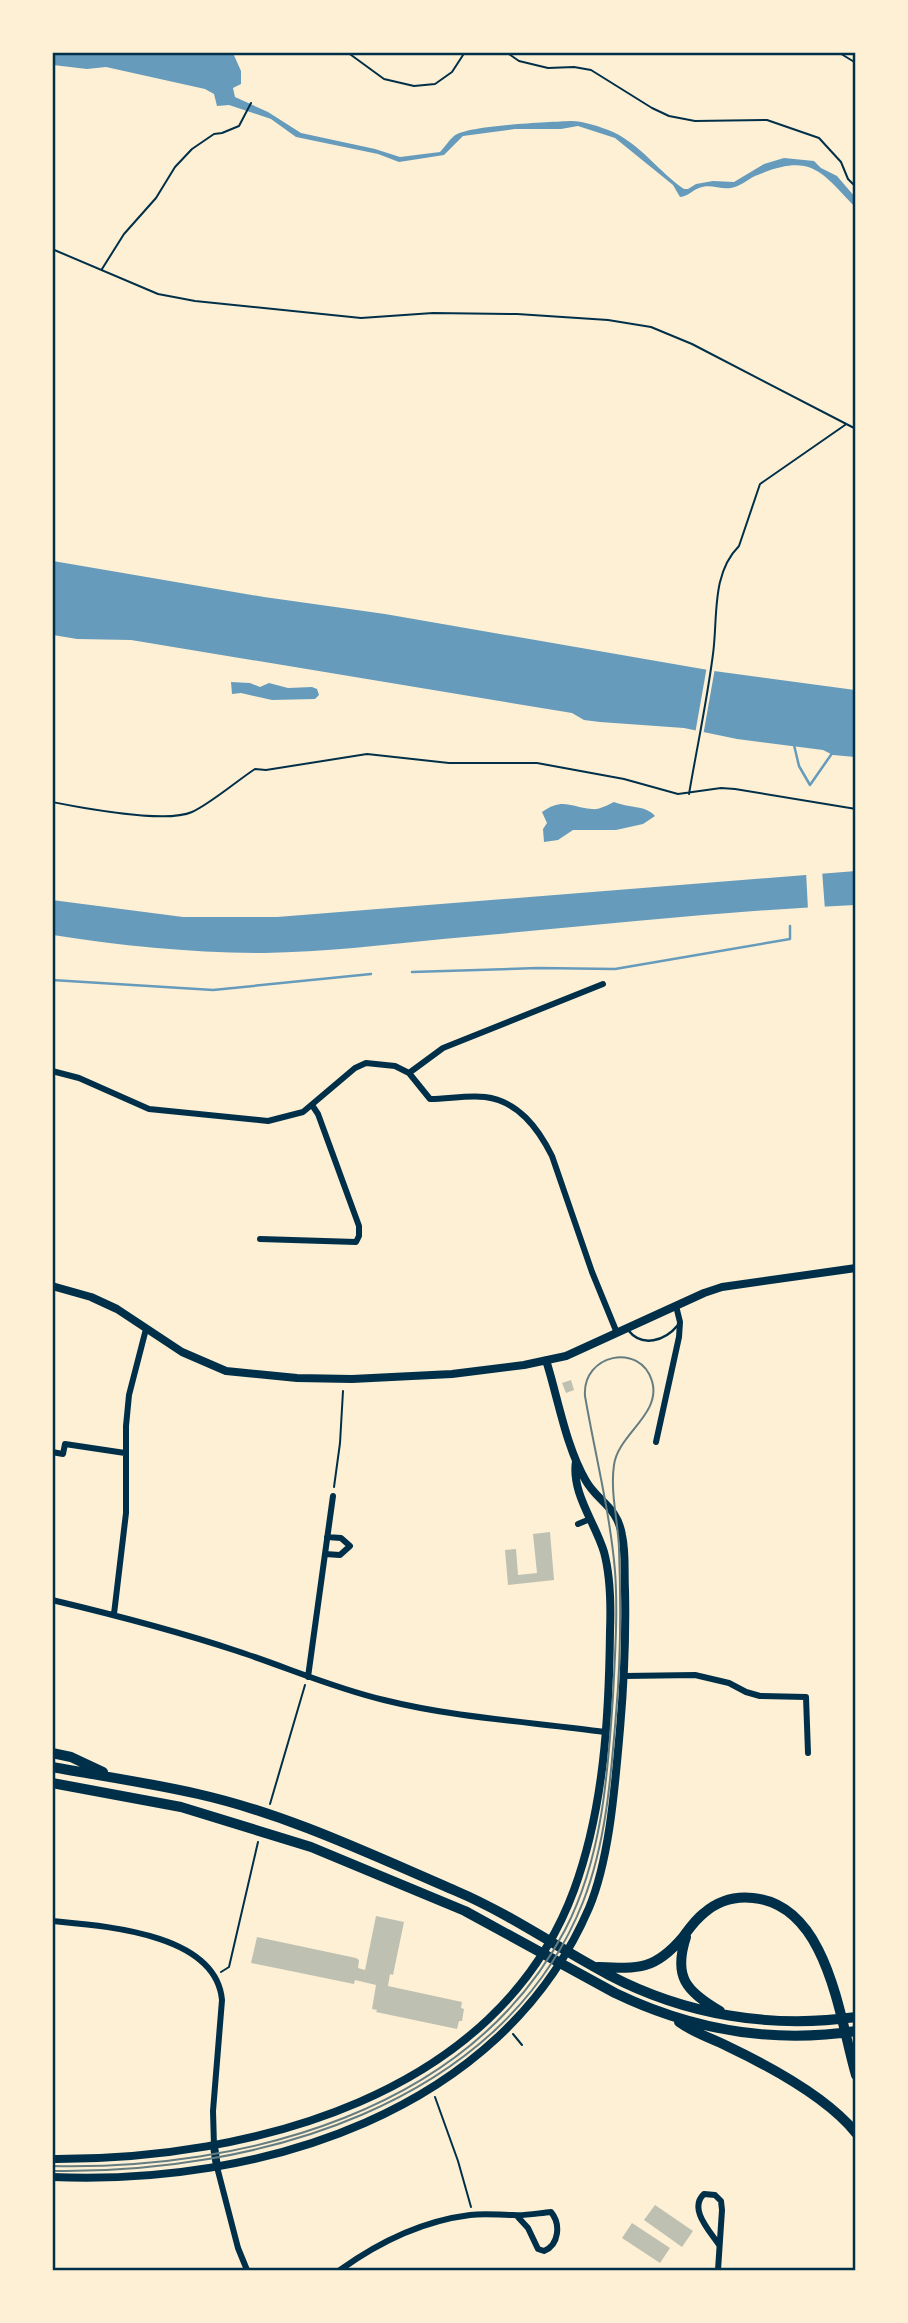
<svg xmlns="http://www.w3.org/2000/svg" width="908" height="2323" viewBox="0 0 908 2323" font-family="Helvetica,sans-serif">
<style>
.water{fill:#669bbc}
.pier{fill:#fdf0d5}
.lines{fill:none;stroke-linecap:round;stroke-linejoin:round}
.stream{stroke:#669bbc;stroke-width:2.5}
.building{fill:#bec0b2}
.path{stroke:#003049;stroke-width:2}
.service{stroke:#003049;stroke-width:2.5}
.minor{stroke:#003049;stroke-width:6}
.secondary{stroke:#003049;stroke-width:8}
.trunk{stroke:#003049;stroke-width:10}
.tram{stroke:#657d81;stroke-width:2}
.neatline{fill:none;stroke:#003049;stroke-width:2.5}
</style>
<rect width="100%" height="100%" fill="#fdf0d5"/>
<!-- water -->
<path class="water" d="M164 52 169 55 174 52 233 53 241 71V84L233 88 235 97 268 112 301 133 375 149 400 157 440 152C445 147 449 140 454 136 467 125 551 122 571 121 584 121 601 127 613 132 641 145 659 172 684 189H688L696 184 713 181 734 182 764 164 784 158 814 161 821 168 837 176 855 197V207C819 169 810 153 755 176 747 180 739 187 731 188 720 190 710 183 699 188 691 191 689 196 680 197L673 185 615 138 578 126 561 129H515L463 136 444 155 399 162 378 154 296 137 271 119 229 105 217 106 214 94 205 89 106 67 87 69 53 65V53Z
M53 561 264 597 385 614 714 671 855 690V757L833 755 823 750 737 739 684 728 600 722 584 720 572 713 131 640 77 639 53 635Z
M231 682 250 683 260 687 269 683 288 688 312 687 317 689 319 695 315 699 272 700 241 693 232 694Z
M614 802C628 808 646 805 655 816L643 824 616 830H573L558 840 544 842 543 829 547 823 542 812C563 797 570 807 592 809 599 810 608 805 614 802Z
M856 871 855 905C718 911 581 927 443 939 384 945 323 952 264 953 193 953 122 946 53 935L52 900 183 917H277Z"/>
<!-- pier -->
<path class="pier" d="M707 666 715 668 703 736 695 734Z
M822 870 825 910H808L806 871Z"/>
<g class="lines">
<!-- stream -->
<path class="stream" d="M794 745 799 766 810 785 833 752
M412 972 538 968 615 969 790 939V926
M52 980 213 990 371 974"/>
</g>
<!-- building -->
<path class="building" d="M571 1380 574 1390 566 1393 562 1383Z
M550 1532 554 1580 508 1585 505 1550 516 1549 518 1575 537 1573 533 1534Z
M376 1916 404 1922 393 1975 390 1974 388 1986 462 2002 461 2008 464 2009 462 2021H459L457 2029 376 2012 377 2010 372 2009 376 1985 355 1980 354 1984 251 1963 257 1937 356 1958 359 1960 358 1968 365 1970Z
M655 2205 693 2231 682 2247 644 2220Z
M632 2223 670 2248 660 2263 622 2238Z"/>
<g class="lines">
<!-- path -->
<path class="path" d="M347 52 384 79 414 86 435 84 452 72 465 52
M506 52 519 61 548 68 574 67 591 70 652 108 669 116 695 121 767 120 819 138 841 162 848 179 856 187
M838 52 856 63
M52 249 158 294 195 301 361 318 433 313 517 314 608 320 651 327 692 344 856 429
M102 269 124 234 156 198 175 167 192 149 214 134 222 133 239 126 251 103
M689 794C697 747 707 701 713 654 718 618 711 574 739 546L760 484 845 425
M52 802C83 808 165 824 192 812 210 804 238 780 255 769L266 770 367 754 449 763H537L624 779 678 794 721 788 735 789 856 809
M334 1487 340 1443 343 1391
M270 1804 305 1685
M221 1972 229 1967 258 1842
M513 2034 522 2045
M435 2097 458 2161 471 2207"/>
<!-- service -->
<path class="service" d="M628 1330C642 1348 665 1341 678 1325"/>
<!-- minor -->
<path class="minor" d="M52 1071 79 1078 149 1109 268 1121 303 1112 355 1068 366 1063 395 1066 409 1073 430 1099C448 1099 467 1095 485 1097 518 1101 538 1128 552 1156L592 1272 617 1333
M409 1073 443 1048 603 984
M260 1239 356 1242 359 1236V1226L318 1114 312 1105
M656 1442 679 1337 680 1322 676 1306
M52 1452 63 1454 65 1444 125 1453
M578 1524 590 1519
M325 1554 340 1555 350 1546 341 1538 327 1537
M52 1600C115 1615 177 1631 237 1651 286 1667 333 1688 384 1700 456 1718 532 1722 605 1732
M114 1614 126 1513V1426L129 1395 146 1329
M624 1676 695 1675 729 1683 746 1692 760 1696 806 1697 808 1753
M308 1677 333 1496
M52 1921C104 1926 216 1933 222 2000L213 2111 214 2146
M217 2167 238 2248 247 2270
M340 2270C379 2242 422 2221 470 2215 485 2213 499 2215 513 2215 525 2216 539 2213 551 2212 561 2224 559 2245 544 2251L538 2249 528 2228 517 2216
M718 2270 722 2210 721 2201 715 2195 704 2194C688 2209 710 2231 719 2245"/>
<!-- secondary -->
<path class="secondary" d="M52 1286 91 1297 117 1309 182 1352 226 1371 297 1378 352 1379 452 1374 524 1365 566 1356 704 1293 722 1287 856 1268
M214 2146 217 2167
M52 2159C251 2160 498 2096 574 1890 604 1808 609 1717 610 1631 611 1605 611 1578 604 1552 595 1522 571 1493 576 1461
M52 2177C259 2186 501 2113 589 1908 610 1858 615 1784 620 1729 624 1683 626 1636 625 1590 624 1572 626 1553 622 1535 617 1506 598 1502 586 1481 566 1447 558 1398 546 1360"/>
<!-- trunk -->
<path class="trunk" d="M52 1753 71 1757 103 1772
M52 1767C101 1776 150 1783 198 1794 287 1814 372 1855 456 1891 510 1914 558 1948 609 1975 685 2015 771 2029 856 2017
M52 1783 181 1807 311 1847 465 1911 615 1993C690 2029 772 2044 856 2031
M686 1937C673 1977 686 1991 720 2011
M598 1967C639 1969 655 1970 683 1937 689 1929 695 1920 704 1913 718 1901 735 1896 753 1898 828 1905 839 2017 856 2075
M679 2022C694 2033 711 2038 727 2046 769 2066 827 2097 856 2133"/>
<!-- tram -->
<path class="tram" d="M52 2166C244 2170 469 2112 565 1930 602 1859 608 1774 613 1696 615 1655 618 1612 615 1571 610 1512 595 1454 585 1396 582 1354 640 1342 652 1381 662 1414 618 1434 614 1465 610 1492 618 1521 619 1548 621 1603 621 1659 616 1714 611 1777 606 1843 583 1902 502 2107 253 2174 52 2171"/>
</g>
<!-- border -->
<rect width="908" height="2323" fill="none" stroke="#fdf0d5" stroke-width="108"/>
<rect x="54" y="54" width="800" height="2215" class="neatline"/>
</svg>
